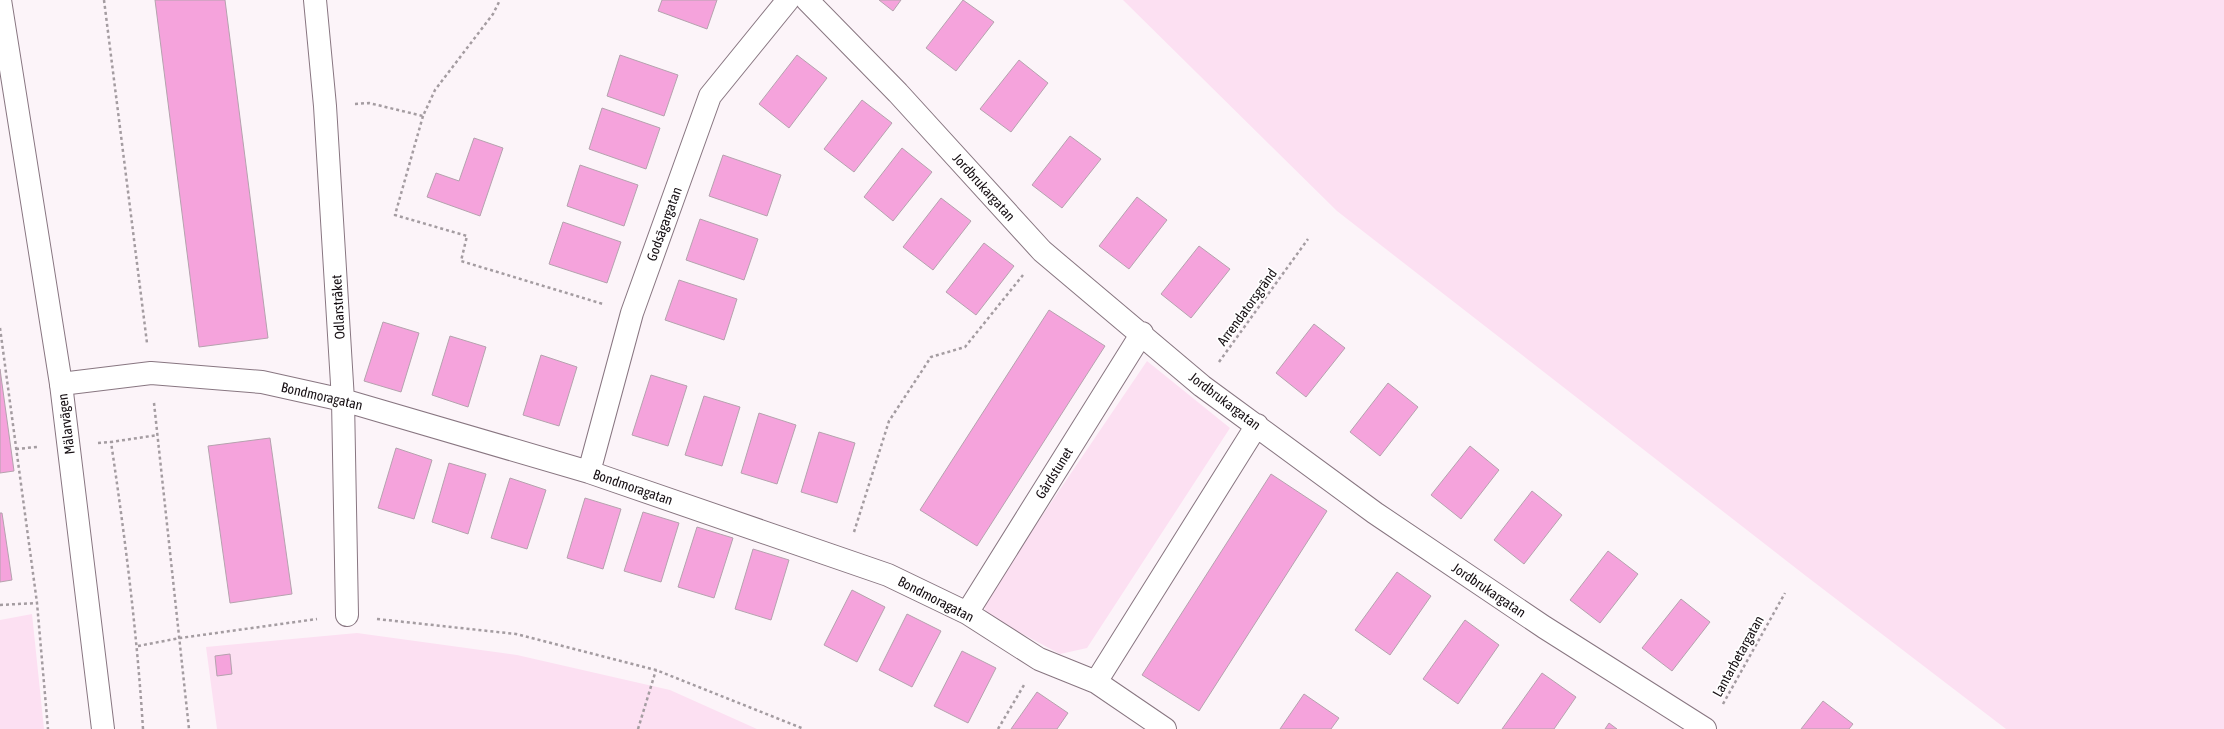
<svg xmlns="http://www.w3.org/2000/svg" width="2224" height="729" viewBox="0 0 2224 729" font-family="'Asap Condensed',sans-serif">
<style>
.green{fill:#fce0f2}
.building{fill:#f5a3dc;stroke:#b5a2ae}
.lines{fill:none;stroke-linecap:round;stroke-linejoin:round}
.minor-casing{stroke:#887681;stroke-width:24}
.secondary-casing{stroke:#887681;stroke-width:24}
.path{stroke:#a49ca1;stroke-width:2.5;stroke-dasharray:3 3;stroke-linecap:butt}
.minor{stroke:#fff;stroke-width:22}
.secondary{stroke:#fff;stroke-width:22}
.labels{text-anchor:middle;stroke-width:3.5;stroke-linejoin:round;paint-order:stroke}
.street-label{font-size:14px;fill:#160f13;stroke:#fff}
</style>
<rect width="100%" height="100%" fill="#fcf4f9"/>
<!-- green -->
<path class="green" d="M1123 0H2224V729H2006L1806 576 1337 211Z
M1147 361 1230 428 1087 648 1060 654 987 615 983 603Z
M32 614 44 729H0V620Z
M357 633 517 655 670 690 757 729H217L206 647Z"/>
<!-- building -->
<path class="building" d="M155 0H225L268 338 199 347Z
M662 0H717L707 29 658 11Z
M879 0H901L893 11Z
M963 0 994 22 956 71 926 48Z
M620 55 678 75 664 116 607 96Z
M797 55 827 78 789 128 759 104Z
M1019 60 1048 83 1011 132 980 109Z
M862 100 892 123 854 172 824 149Z
M602 108 660 128 646 169 589 149Z
M1070 136 1101 159 1062 208 1032 185Z
M474 138 503 148 480 216 427 197 436 173 459 181Z
M902 148 932 172 893 221 864 197Z
M723 155 781 175 767 216 709 196Z
M580 165 638 185 624 226 567 206Z
M1137 197 1167 220 1129 269 1099 246Z
M941 198 971 221 933 270 903 247Z
M700 219 758 239 744 280 686 260Z
M563 222 621 242 607 283 549 264Z
M984 243 1014 266 976 315 946 292Z
M1199 246 1230 269 1191 318 1161 294Z
M679 280 737 299 724 340 665 320Z
M1049 310 1105 346 977 546 920 510Z
M383 322 419 333 401 392 364 381Z
M1314 324 1345 348 1306 397 1276 373Z
M450 336 486 347 468 407 432 395Z
M541 355 577 367 559 426 523 415Z
M0 369 14 471 0 473Z
M651 375 687 386 668 446 632 435Z
M1388 383 1418 407 1380 456 1350 432Z
M704 396 740 407 722 466 685 455Z
M759 413 796 425 777 484 741 473Z
M819 432 855 443 837 503 801 492Z
M270 438 292 594 230 603 208 446Z
M1470 446 1499 470 1461 519 1431 495Z
M396 448 432 460 414 519 378 508Z
M449 463 486 474 468 534 432 522Z
M1271 474 1327 511 1199 711 1142 675Z
M510 478 546 490 527 549 491 538Z
M1532 491 1562 515 1524 564 1494 540Z
M585 498 621 509 603 569 567 558Z
M643 512 679 523 661 582 624 571Z
M0 513H2L12 580 0 582Z
M697 527 733 538 714 598 678 587Z
M753 549 789 560 771 620 735 609Z
M1608 551 1638 574 1600 623 1570 600Z
M1397 572 1431 596 1390 655 1355 630Z
M852 590 885 607 857 662 824 645Z
M1681 599 1710 622 1672 671 1642 648Z
M907 614 941 631 912 687 879 670Z
M1465 620 1499 645 1458 704 1423 679Z
M962 651 996 668 968 723 934 706Z
M230 654 232 674 217 676 215 656Z
M1542 673 1576 697 1554 729H1502Z
M1037 692 1068 713 1057 729H1011Z
M1304 694 1339 718 1331 729H1280Z
M1823 701 1853 724 1849 729H1801Z
M1609 723 1617 729H1605Z"/>
<g class="lines">
<defs>
<path id="minor" d="M315 0 325 106 343 400 347 615
M807 0 898 93 1042 251 1202 386 1375 513 1544 627 1705 729
M61 384 151 373 262 382 343 400 589 472 888 575 967 613 1039 659 1096 682 1165 729
M589 472 632 313 710 96 788 0
M967 613 1142 333
M1096 682 1257 425"/>
<path id="secondary" d="M0 0 61 384 103 729"/>
</defs>
<!-- minor casing -->
<use href="#minor" class="minor-casing"/>
<!-- secondary casing -->
<use href="#secondary" class="secondary-casing"/>
<!-- path -->
<path class="path" d="M104 0 147 343
M355 104 369 103 423 116 435 90 493 14 500 0
M423 116 395 215 467 236 461 261 603 304
M0 328 37 603 48 729
M1219 362 1308 239
M154 403 189 729
M98 443 111 442
M16 449 37 447
M854 532 889 421 931 357 965 347 1023 275
M0 605 37 603
M377 619 516 634 656 670 804 729
M138 646 180 638 317 619
M1723 704 1785 593
M143 729C137 632 125 537 111 442L158 435
M638 729 656 670
M998 729 1024 685"/>
<!-- minor -->
<use href="#minor" class="minor"/>
<!-- secondary -->
<use href="#secondary" class="secondary"/>
</g>
<g class="labels">
<!-- street labels -->
<g class="street-label">
<text transform="translate(984 187) rotate(48)" y="5">Jordbrukargatan</text>
<text transform="translate(664 224) rotate(-70)" y="5">Godsägargatan</text>
<text transform="translate(338 307) rotate(-93)" y="5">Odlarstråket</text>
<text transform="translate(1247 307) rotate(-54)" y="5">Arrendatorsgränd</text>
<text transform="translate(322 396) rotate(13)" y="5">Bondmoragatan</text>
<text transform="translate(1225 401) rotate(37)" y="5">Jordbrukargatan</text>
<text transform="translate(66 424) rotate(-97)" y="5">Mälarvägen</text>
<text transform="translate(1054 473) rotate(-58)" y="5">Gårdstunet</text>
<text transform="translate(633 487) rotate(19)" y="5">Bondmoragatan</text>
<text transform="translate(1489 590) rotate(34)" y="5">Jordbrukargatan</text>
<text transform="translate(936 599) rotate(27)" y="5">Bondmoragatan</text>
<text transform="translate(1738 656) rotate(-61)" y="5">Lantarbetargatan</text>
</g>
</g>
</svg>
